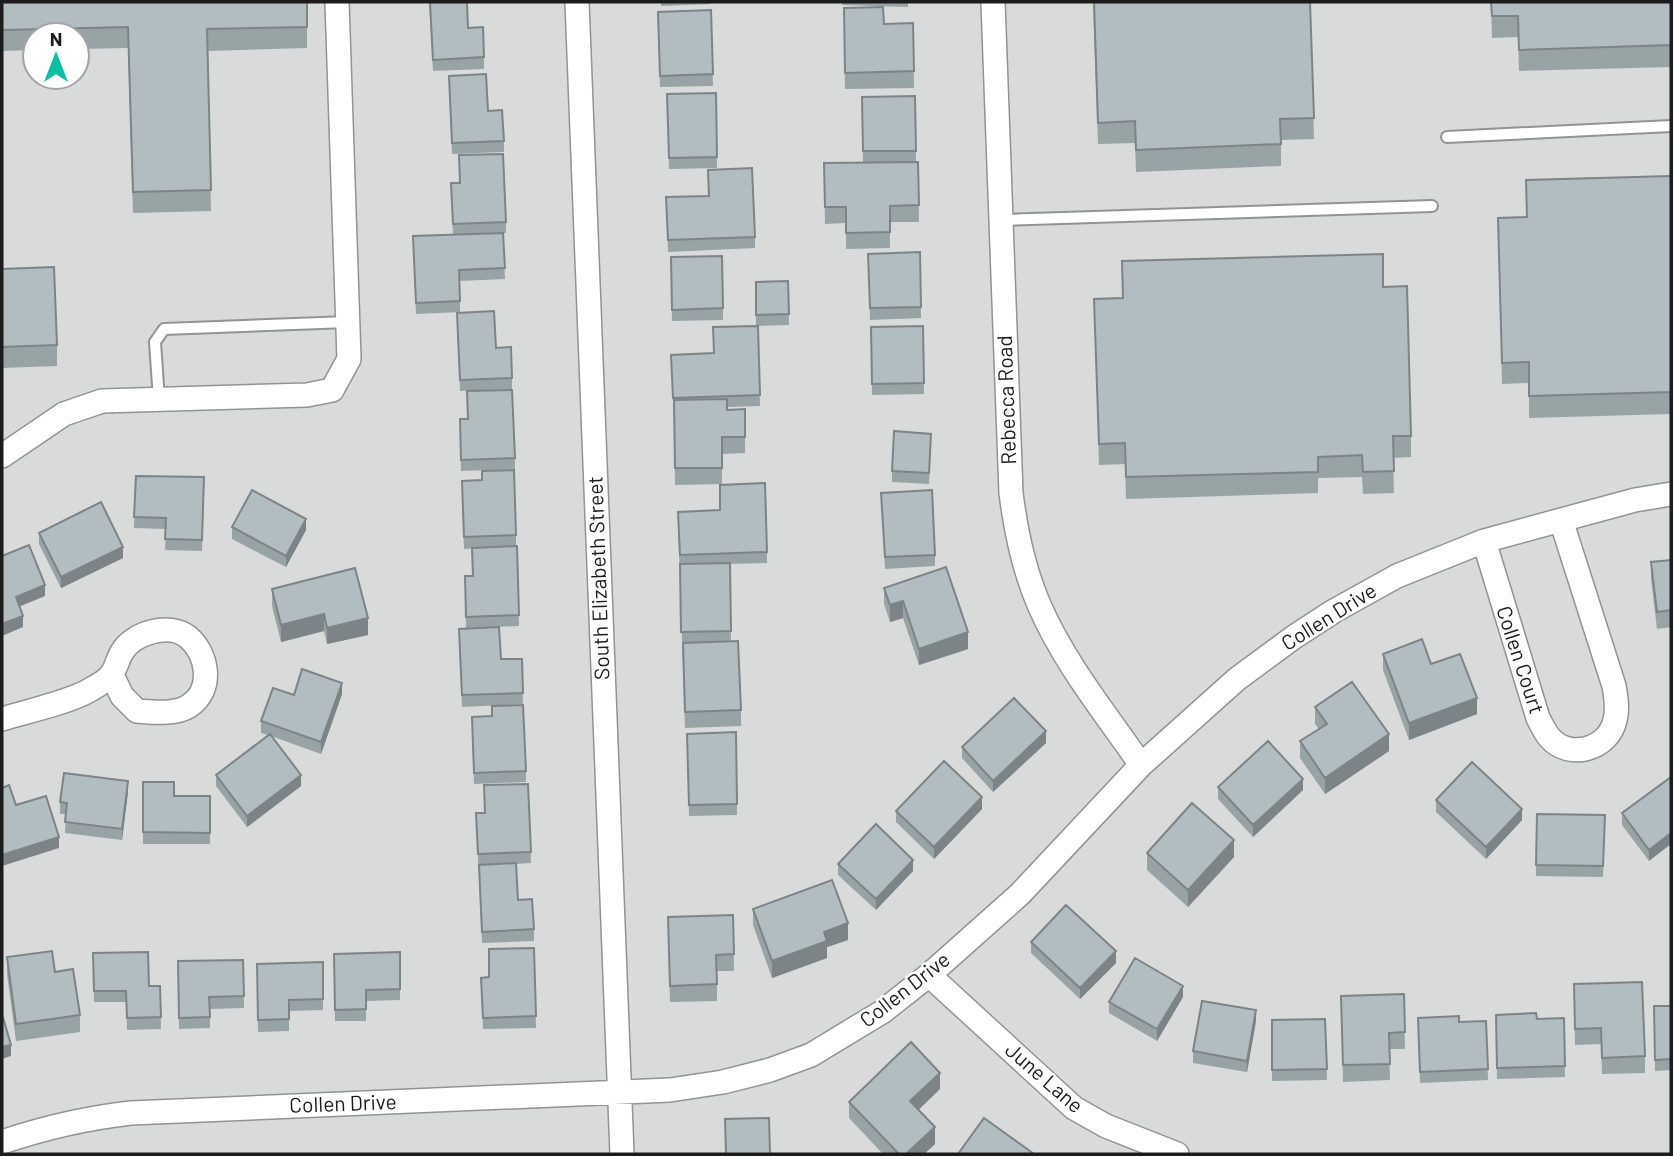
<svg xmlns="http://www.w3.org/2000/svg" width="1673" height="1156" viewBox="0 0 1673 1156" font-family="Barlow,sans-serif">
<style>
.residential{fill:#d9dada;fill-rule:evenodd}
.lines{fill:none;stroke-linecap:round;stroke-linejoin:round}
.service-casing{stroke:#939393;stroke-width:14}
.minor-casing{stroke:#939393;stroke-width:26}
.service{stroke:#fff;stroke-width:10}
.minor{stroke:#fff;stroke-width:23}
.wall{fill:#98a3a6}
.shaded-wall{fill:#7c8487}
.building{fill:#b1bdc1;stroke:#7c8487;stroke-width:2}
.labels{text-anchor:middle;stroke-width:5;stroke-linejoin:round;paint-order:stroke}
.street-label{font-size:21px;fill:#1c1c1c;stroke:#fff}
</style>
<rect width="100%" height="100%" fill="#e1e7ed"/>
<!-- residential -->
<path class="residential" d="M2 2H1671V1154H2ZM35 35H77V77H35Z"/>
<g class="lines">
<defs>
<path id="service" d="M1447 137 1671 126
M1001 220 1432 206
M159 400 155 342 164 329 348 322"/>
<path id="minor" d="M577 2 622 1154
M993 2 1011 493C1016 533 1024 571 1040 607 1065 664 1106 714 1141 765
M2 456 64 414 102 401 307 395 332 390 349 359 337 2
M1484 541 1538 718C1541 724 1545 732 1549 737 1569 761 1609 749 1615 720 1618 709 1616 697 1614 686L1561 520
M2 719C25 712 69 702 88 691 95 687 105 682 110 676 116 670 117 660 122 652 133 633 169 622 188 637 208 654 214 690 189 706 175 715 153 712 137 711L122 696 112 675
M929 975 1074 1108 1106 1126 1177 1154
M2 1142C44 1128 86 1118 131 1113L670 1090 723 1082 770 1070 811 1055 882 1012 929 975 1020 894 1141 765 1237 679 1294 637 1334 611 1397 576 1484 541 1635 500 1671 494"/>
</defs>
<!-- service casing -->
<use href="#service" class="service-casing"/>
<!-- minor casing -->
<use href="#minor" class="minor-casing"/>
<!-- service -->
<use href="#service" class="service"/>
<!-- minor -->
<use href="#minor" class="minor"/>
</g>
<!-- wall -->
<path class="wall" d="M2 2H307V48L208 51 211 211 133 213 128 48 77 49V35H35V50L2 51Z
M429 2 468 28 484 57V69L433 71Z
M661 2H710V4L661 6Z
M842 2H908V7L842 5Z
M1093 2H1310L1314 139 1281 140V166L1136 172 1135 143 1098 144Z
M1491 2H1671V67L1519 71 1518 37 1492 38Z
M844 8 884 24 913 23 914 88 845 89Z
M711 10 713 86 660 87 658 12Z
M449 88 488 111 504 141V152L452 154Z
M716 93 717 168 669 169 667 94Z
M915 96 916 162H918L919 222H890V248L846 249V223L825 224 824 163 863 162 862 97Z
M1671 176V414L1529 418V383L1502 384 1498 218 1526 217V180Z
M451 183 506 222V233H503L505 279 460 281V312L416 314 413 248 453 235Z
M708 196 755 237V248L668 252 666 197Z
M920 252 921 318 870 320 868 254Z
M722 256 723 320 672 321 671 257Z
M2 269 57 345V366L2 368Z
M788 281 789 325 758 326 760 406 727 407V410L745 409V453L722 454V484L675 485 674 409 671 366 713 353 756 326V282Z
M1383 287 1411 436V457L1393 458 1394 493 1363 494 1362 477 1318 478V493L1126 499 1125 464 1099 465 1094 299Z
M457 324 496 348 512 378V389L460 391Z
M923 326 924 394 872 395 871 327Z
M460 419 515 458V469L461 471Z
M931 445 929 484 892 482V471Z
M136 476 204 477 202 551 165 550 166 529 134 528Z
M462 493 516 535V546L464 549Z
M881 493 935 555V566L885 569Z
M678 524 767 552V563L730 564 731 641 741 710V726L685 728Z
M232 527 306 530 286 567 232 539Z
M39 533 123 558 61 588 39 544Z
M517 546 519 626 466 628 465 576H473Z
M1671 560V627L1657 629 1651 579V562Z
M884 588 968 649 919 665 903 618 890 622 884 604Z
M272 589 368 635 327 644 324 631 281 642 272 606Z
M459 641 501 659H522L523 704 462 707Z
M1383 654 1431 664 1477 714 1409 740 1383 670Z
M342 694 321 754 271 736 301 786 247 827 216 786V775L268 735 261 733V721L294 695Z
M1315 707 1389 751 1325 794 1300 758V741L1319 729 1315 724Z
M472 728 526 771V782L474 784Z
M736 732 737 815 689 816 687 734Z
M1046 743 993 792 962 758V747Z
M1671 777 1649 861 1622 825V813Z
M143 782 174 796H210V844H143Z
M528 784 531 863 516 864 518 900 534 929V941L482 943 476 813H484Z
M1218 787 1303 790 1253 837 1218 799Z
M128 792 122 840 65 833 66 814H60V802Z
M1436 800 1522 820 1486 859 1436 812Z
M982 809 934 859 896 822V811Z
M1537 814 1605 815 1603 877 1536 876Z
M1147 853 1234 857 1188 907 1147 870Z
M838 864 913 871 876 910 838 875Z
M753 909 848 940 827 947V958L772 978 753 925Z
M733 915 734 971H717V1001L670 1002 668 933Z
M1031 942 1116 963 1080 999 1031 953Z
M534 948 536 1028 483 1029 481 978 489 977Z
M400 952V1000L366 1001V1021H335L334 954Z
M93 953 149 986H160L161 1029 127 1030 126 1002H94Z
M7 957 55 972 80 1015V1032L16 1041 7 974Z
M243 960 244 1008 210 1009V1028L179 1029 178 961Z
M323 962V1010L289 1011V1031L258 1032 257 964Z
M1574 984 1645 1056V1073L1602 1074 1601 1044 1575 1045Z
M1404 994 1405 1049H1389L1390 1080 1343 1082 1341 996Z
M1183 997 1157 1041 1109 1013V1002Z
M1654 1006H1671V1070L1655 1071Z
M1496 1015 1537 1019 1564 1018 1565 1077 1497 1079Z
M1418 1018 1459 1022 1486 1021 1488 1080 1420 1083Z
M1325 1019 1327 1080 1272 1081V1020Z
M1256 1021 1247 1072 1193 1063V1051Z
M940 1089 918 1110 935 1144 924 1154H883L849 1118V1102Z"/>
<!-- shaded-wall -->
<path class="shaded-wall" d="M306 519V530L286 567V556Z
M123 547V558L61 588V577Z
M45 585V596L16 608V597Z
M903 601V618L890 622V605Z
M324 614V631L281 642V625Z
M23 616V627L2 636V624Z
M368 618V635L327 644V628Z
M968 632V649L919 665V649Z
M342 683V694L321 754V742Z
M1477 698V714L1409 740V723Z
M1046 731V743L993 792V781Z
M1389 734V751L1325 794V778Z
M301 775V786L247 827V816Z
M1303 779V790L1253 837V825Z
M128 781V792L122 840V829Z
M982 797V809L934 859V847Z
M1522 809V820L1486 859V847Z
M1671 833V844L1649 861V850Z
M59 837V848L2 866V855Z
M1234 840V857L1188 907V890Z
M913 860V871L876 910V899Z
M848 923V940L827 947V958L772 978V961L824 932Z
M1116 951V963L1080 999V988Z
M1183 986V997L1157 1041V1029Z
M1256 1010V1021L1247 1072V1061Z
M11 1045V1056L2 1059V1047Z
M940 1073V1089L910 1118V1101Z
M935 1127V1144L924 1154H906Z"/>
<!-- building -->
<path class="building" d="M2 2H307V27L207 29 211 190 133 192 128 27 2 30Z
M430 2H467L468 28 483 27 484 57 433 60Z
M1094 2H1310L1314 118 1280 119 1281 144 1136 150 1135 121 1098 123Z
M1491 2H1671V45L1519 50 1518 16H1492Z
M883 7 884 24 913 23 914 71 845 73 844 8Z
M711 10 713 74 660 76 658 12Z
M486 74 488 111 502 110 504 141 452 143 449 76Z
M716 93 717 157 669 158 667 94Z
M915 96 916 151H863L862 97Z
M503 154 506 222 453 224 451 183H460L459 155Z
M918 162 919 205 890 206V232L846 233V207H825L824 163Z
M752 168 755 237 668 240 666 197 709 196 708 170Z
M1671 176V392L1529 396V362L1502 363 1498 218 1527 217 1526 180Z
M503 233 505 268 459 270 460 301 416 303 413 236Z
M920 252 921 307 870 308 868 254Z
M1383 254V287L1407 286 1411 436H1393L1394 471 1363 472 1362 455 1318 457V472L1126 477 1125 443 1099 444 1094 299 1123 298 1122 261Z
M722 256 723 308 672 310 671 257Z
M54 267 57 345 2 347V269Z
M788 281 789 314 756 315V282Z
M494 311 496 348 511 347 512 378 460 380 457 313Z
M758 326 760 395 673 398 671 355 714 353 713 327Z
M923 326 924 383 872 384 871 327Z
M512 390 515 458 461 460 460 419H468L467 391Z
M727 399V410L745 409V437H722V468H675L674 400Z
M894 431 931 434 929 473 892 471Z
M514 470 516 535 464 537 462 481 482 480V471Z
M136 476 204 477 202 540 165 539 166 518 134 517Z
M765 483 767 552 680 555 678 512 720 510V485Z
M252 490 306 519 286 556 232 527Z
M932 490 935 555 885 557 881 493Z
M101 502 123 547 61 577 39 533Z
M29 545 45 585 16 597 23 616 2 624V556Z
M517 546 519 615 466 617 465 576H473L472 548Z
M1671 560V610L1657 612 1651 562Z
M730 563 731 631 681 632 680 564Z
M946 567 968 632 919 649 903 601 890 605 884 588Z
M355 568 368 618 327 628 324 614 281 625 272 589Z
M499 627 501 659H522L523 693 462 695 459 629Z
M1422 639 1431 664 1460 654 1477 698 1409 723 1383 654Z
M738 641 741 710 685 712 683 643Z
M302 669 342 683 321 742 261 721 273 688 294 695Z
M1352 682 1389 734 1325 778 1300 741 1327 724 1315 707Z
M1014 698 1046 731 993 781 962 747Z
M523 705 526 771 474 773 472 717 492 716V706Z
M736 732 737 804 689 805 687 734Z
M270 734 301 775 247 816 216 775Z
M1268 741 1303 779 1253 825 1218 787Z
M944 761 982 797 934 847 896 811Z
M1472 762 1522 809 1486 847 1436 800Z
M64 773 128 781 122 829 65 822 67 803 60 802Z
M1671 777V833L1649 850 1622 813Z
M143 782H174V796H210V833L143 832Z
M528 784 531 852 478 854 476 813H485L484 785Z
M9 785 16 805 46 796 59 837 2 855V788Z
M1192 803 1234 840 1188 890 1147 853Z
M1537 814 1605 815 1603 866 1536 865Z
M876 824 913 860 876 899 838 864Z
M516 863 518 900 532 899 534 929 482 932 479 865Z
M832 880 848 923 824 932 827 941 772 961 753 909Z
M1066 905 1116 951 1080 988 1031 942Z
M733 915 734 954 716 955 717 984 670 986 668 917Z
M534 948 536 1016 483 1018 481 978 489 977V949Z
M52 951 55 972 73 969 80 1015 16 1024 7 957Z
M148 952 149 986H160L161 1017 127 1018 126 991H94L93 953Z
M400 952V989L366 990V1009L335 1010 334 954Z
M1135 958 1183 986 1157 1029 1109 1002Z
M243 960 244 996 209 997 210 1017 179 1018 178 961Z
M323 962V999L289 1000V1019L258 1020 257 964Z
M1642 982 1645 1056 1602 1058 1601 1028 1575 1029 1574 984Z
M1404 994 1405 1032 1389 1033 1390 1064 1343 1065 1341 996Z
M1202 1001 1256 1010 1247 1061 1193 1051Z
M1654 1006H1671V1059L1655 1060Z
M1536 1013 1537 1019 1564 1018 1565 1066 1497 1068 1496 1015Z
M2 1014 11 1045 2 1047Z
M1459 1016V1022L1486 1021 1488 1069 1420 1072 1418 1018Z
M1325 1019 1327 1069 1272 1070V1020Z
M911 1042 940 1073 910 1101 935 1127 906 1154H899L849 1102Z
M769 1118 770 1154H726L725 1119Z
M984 1118 1034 1154H958Z"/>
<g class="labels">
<!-- street labels -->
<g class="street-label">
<text transform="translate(1007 400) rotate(-92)" y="7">Rebecca Road</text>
<text transform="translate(599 578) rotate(-92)" y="7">South Elizabeth Street</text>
<text transform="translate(1329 617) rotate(-32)" y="7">Collen Drive</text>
<text transform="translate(1520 660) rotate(72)" y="7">Collen Court</text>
<text transform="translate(905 990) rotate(-38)" y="7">Collen Drive</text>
<text transform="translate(1044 1078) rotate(41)" y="7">June Lane</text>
<text transform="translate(343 1104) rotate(-2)" y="7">Collen Drive</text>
</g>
</g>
<!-- border -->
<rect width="1673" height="1156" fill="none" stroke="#1c1c1c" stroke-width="7"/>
<!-- north arrow -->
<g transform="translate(56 56)"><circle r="33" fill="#ffffff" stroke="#a4a4a4" stroke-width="2"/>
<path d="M0-5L12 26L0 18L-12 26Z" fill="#05c2a4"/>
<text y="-10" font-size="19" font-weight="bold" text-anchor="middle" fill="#1c1c1c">N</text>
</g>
</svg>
